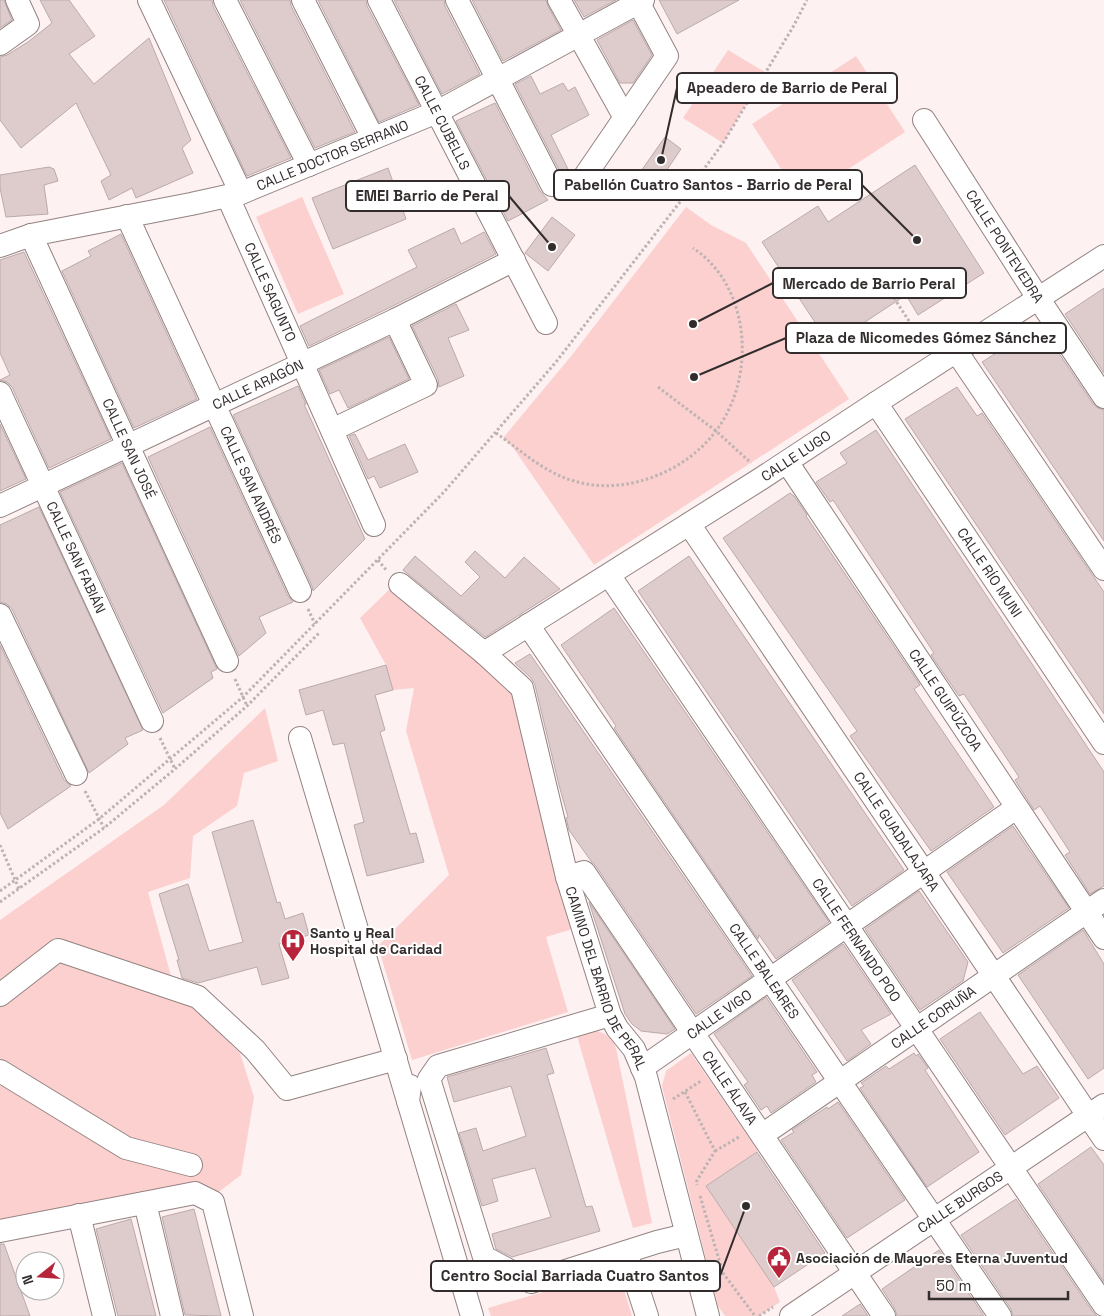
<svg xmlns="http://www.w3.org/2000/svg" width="1104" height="1316" viewBox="0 0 1104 1316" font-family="'Space Grotesk',sans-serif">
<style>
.green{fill:#fcd0cf}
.building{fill:#decccc;stroke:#bcaaaa}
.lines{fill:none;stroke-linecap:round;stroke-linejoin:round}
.minor-casing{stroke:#938382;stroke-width:24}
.path{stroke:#bdb3b3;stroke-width:3;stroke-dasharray:2.5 2.5;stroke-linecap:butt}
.minor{stroke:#fff;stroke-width:22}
.labels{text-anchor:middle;stroke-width:4;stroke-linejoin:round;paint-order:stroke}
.street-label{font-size:14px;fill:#332c2c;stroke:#fff}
.poi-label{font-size:14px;font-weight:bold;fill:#332c2c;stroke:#fff;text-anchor:start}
.leader{fill:none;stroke:#332c2c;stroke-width:2}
.callout-dot{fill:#332c2c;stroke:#fff;stroke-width:2}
.callout{fill:#fff;stroke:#332c2c;stroke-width:2}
.callout-label{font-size:15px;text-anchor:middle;font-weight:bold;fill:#332c2c}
</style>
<rect width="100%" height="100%" fill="#fdf1f1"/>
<!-- green -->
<path class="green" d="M728 50 765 72 723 143 683 118Z
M856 56 905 132 801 200 752 124Z
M302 197 344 294 298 314 256 217Z
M686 207 711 225 746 243 849 399 594 565 512 446 503 438 572 355Z
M395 584 512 690 576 928 546 937 568 1012 412 1060 378 946 449 875 406 731 414 688 393 690 386 665 360 618Z
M265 708 278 761 244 773 237 806 193 836 190 878 148 892 171 976 194 1008 240 1053 254 1097 241 1175 216 1194 0 1221V920L164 805Z
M594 1030C605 1033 611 1036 616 1048L652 1223 633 1228 577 1036Z
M691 1053 758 1151 706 1186 774 1287 780 1302 759 1316H725L718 1306 662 1086 666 1071Z
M618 1270 632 1316H491L488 1308Z"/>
<!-- building -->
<path class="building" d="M0 0H4L12 20 0 28Z
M40 0H69L95 36 69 54 94 84 149 38 191 140 182 148 193 173 136 198 132 188 109 200 101 181 111 175 76 103 21 148 0 120V57L7 55 28 42 52 23Z
M164 0H212L213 6 291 158 247 176Z
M240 0H290L291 6 355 132 315 148Z
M318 0H366L367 6 419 105 379 122Z
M394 0H444L445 6 480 74 442 94Z
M472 0H546L548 6 561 30 503 61Z
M574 0H616L584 17Z
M659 0H739L677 34Z
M633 20 652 55 633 83H620L597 40Z
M531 76 540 94 563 83 568 91 575 87 589 115 551 135 570 173 560 172 515 84Z
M495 103 540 191 548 200 508 221 456 121Z
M665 137 681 149 658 183 641 171Z
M915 165 984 273 918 315 906 295 830 345 762 242 818 206 828 222Z
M49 167 54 169 58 181 44 185 48 214 6 217 0 188V175Z
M388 168 406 219 333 249 312 198Z
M552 217 575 235 548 271 525 253Z
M454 228 461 244 484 232 496 254 389 308 309 346 300 326 417 267 408 250Z
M121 234 197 399 134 428 62 271 91 256 88 251Z
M24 252 111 439 49 468 12 387 7 382 0 380 10 375 0 353V260Z
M1104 288V373L1065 314Z
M456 304 469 330 448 338 464 376 439 387 438 379 412 326Z
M1040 325 1093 404 1098 408 1104 410V541L982 362Z
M389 337 409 379 348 408 339 390 330 394 319 370Z
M298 386 306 404H304L365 539 313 591 312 586 233 415Z
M957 387 977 416 982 413 1104 592V714L905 419Z
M0 424 26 479 0 491Z
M210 427 288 596 293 602 259 617 266 633 239 656 148 457Z
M876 430 1104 772V886L1090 894 1065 855 1070 852 1040 806 1034 810 1015 780 1019 777 964 694 959 696 931 655 934 653 833 500 830 502 816 482 847 463 840 453Z
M355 434 368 460 405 444 418 472 380 488 374 476 368 479 349 436Z
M122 463 217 669 211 672 213 678 163 713 60 492Z
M790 493 794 496 807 515 806 516 920 685 914 689 994 807 931 851 850 736 857 731 723 538Z
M39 507 143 730 125 738 128 744 89 773 12 609 7 604 0 602V525Z
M475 551 505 578 524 557 560 589 485 637 403 570 415 556 461 596 480 577 465 562Z
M689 556 904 870 852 906 638 591Z
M614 608 829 922 776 959 759 935 758 939 614 728 616 726 561 645Z
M0 645 64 780 71 786 8 829 0 813Z
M530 654 752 976 696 1014 595 865 591 861 569 830 566 818 568 817 559 785 535 685 531 678 515 663Z
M386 665 393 690 375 695 385 730 380 732 410 834 416 833 424 862 367 876 354 825 364 822 344 743 333 745 323 710 306 715 299 690Z
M253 820 277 903 280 902 285 919 303 913 309 935 279 944 289 978 262 985 257 967 198 983 182 978 177 960H179L159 894 188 884 209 951 243 942 212 832Z
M1013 826 1069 908 1003 953 947 872Z
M919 891 968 962 963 981 920 1010 865 929Z
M589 902 675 1029 667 1034 641 1031 632 1024 625 1014Z
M1083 930 1104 964V1068L1088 1079 1018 975Z
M843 944 891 1014 861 1030 871 1044 847 1061 792 980Z
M766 997 817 1072 812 1075 816 1082 771 1113 767 1106 761 1110 744 1085 748 1082 714 1034Z
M980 1012 1023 1074 1037 1066 1059 1098 1005 1135 940 1039Z
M546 1048 554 1073 547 1075 586 1207 592 1206 600 1231 512 1257 496 1249 492 1234 551 1217 535 1168 492 1179 498 1201 482 1206 459 1133 476 1128 483 1151 526 1136 511 1086 454 1102 447 1077Z
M914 1053 916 1056 918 1054 928 1068 925 1070 979 1152 927 1187 860 1088 864 1086 861 1083 886 1066 889 1069Z
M838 1102 905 1200 847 1238 781 1140 794 1132 792 1130 827 1107 828 1109Z
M1091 1147 1104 1165V1282L1038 1184Z
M757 1152 825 1253 774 1287 706 1186Z
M1016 1199 1093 1312 1097 1316H1013L1011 1309 961 1235Z
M194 1209 221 1316 185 1315 162 1217Z
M131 1219 156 1316H118L96 1229Z
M0 1244H4L30 1316H0Z
M939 1250 984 1316H897L895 1309 882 1289Z
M860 1304 868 1316H842Z"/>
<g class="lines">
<defs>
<g id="minor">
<path d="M149 0 241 193"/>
<path d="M225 0 309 165"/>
<path d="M303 0 373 138"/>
<path id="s1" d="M379 0 546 323"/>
<path d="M457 0 552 185 578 186 667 56 637 0"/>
<path d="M559 0 625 118"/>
<path d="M0 44 28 24 17 0"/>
<path id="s2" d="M924 120 1038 298 1104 397"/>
<path id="s3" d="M228 197 374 525"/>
<path id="s4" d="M127 216 300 591"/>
<path id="s5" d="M31 235 227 661"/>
<path id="s6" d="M0 246 31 235 191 204 241 193 437 112 643 0"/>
<path d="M956 351 1104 569"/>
<path id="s7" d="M0 393 152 721"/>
<path id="s8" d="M876 403 1104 743"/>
<path d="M332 430 426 385 395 320"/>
<path id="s9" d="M787 462 1104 938"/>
<path id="s10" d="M0 506 395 320 514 260"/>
<path id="s11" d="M689 524 1104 1139"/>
<path id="s12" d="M609 575 1104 1305"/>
<path id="s13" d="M400 584 484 653 522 688 567 877 610 1015 617 1028 634 1049 646 1077 708 1316"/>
<path d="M0 615 76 774"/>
<path id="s14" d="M528 625 1000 1316"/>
<path id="s15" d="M484 653 762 478 876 403 1104 256"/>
<path d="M300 738 408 1101"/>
<path id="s16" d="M567 877 584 872 884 1316"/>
<path d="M0 995 58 950 198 997 255 1050 287 1089 396 1059"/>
<path d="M610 1015 438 1066 429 1079 484 1257 531 1282 657 1242 686 1235"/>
<path id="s17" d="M642 1068 1016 808"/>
<path d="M0 1071 126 1148 191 1165"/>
<path d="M410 1086 408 1101 472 1316"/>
<path id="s18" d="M762 1135 1104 900"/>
<path d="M145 1203 172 1316"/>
<path d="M79 1215 104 1316"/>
<path d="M0 1231 195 1193 213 1202 242 1316"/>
<path d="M626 1252 647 1316"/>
<path id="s19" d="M791 1316 1104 1105"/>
</g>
</defs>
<!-- minor casing -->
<use href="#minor" class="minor-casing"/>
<!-- path -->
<path class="path" d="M894 298 926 347
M658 387 716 431 751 463
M496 433C520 450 545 473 574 481 630 498 699 467 726 415 755 362 746 283 693 248
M378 560 387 571
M308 609 315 624
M235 679 247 706
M160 738 175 769
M85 791 104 828
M0 845 19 889
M0 891 99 819 243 697 444 492 556 362 680 202 723 143 793 27 807 0
M0 902 104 828 175 769 247 706 320 632
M685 1092 715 1151 696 1182 697 1185
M673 1099 701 1081
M715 1151 739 1137
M700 1196 723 1273 755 1316
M759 1316 773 1307"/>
<!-- minor -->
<use href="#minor" class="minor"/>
</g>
<!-- icons -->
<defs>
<symbol id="hospital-pin" viewBox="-11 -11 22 30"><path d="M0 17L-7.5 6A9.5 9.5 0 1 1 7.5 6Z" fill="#b62539" stroke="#fff"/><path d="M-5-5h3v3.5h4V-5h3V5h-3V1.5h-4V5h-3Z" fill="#fff"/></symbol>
<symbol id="civic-pin" viewBox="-11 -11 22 30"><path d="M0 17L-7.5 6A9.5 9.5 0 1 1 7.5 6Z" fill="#b62539" stroke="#fff"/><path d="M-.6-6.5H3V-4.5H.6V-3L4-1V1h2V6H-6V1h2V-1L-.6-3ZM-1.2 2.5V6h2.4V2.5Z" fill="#fff"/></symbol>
</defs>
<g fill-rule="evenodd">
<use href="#hospital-pin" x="279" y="927" width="28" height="38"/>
<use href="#civic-pin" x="765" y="1244" width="28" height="38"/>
</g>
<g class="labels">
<!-- street labels -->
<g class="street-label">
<text dy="5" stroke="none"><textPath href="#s1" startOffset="138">CALLE CUBELLS</textPath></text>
<text dy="5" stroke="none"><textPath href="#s6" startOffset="346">CALLE DOCTOR SERRANO</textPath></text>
<text dy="5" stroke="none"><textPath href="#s2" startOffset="150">CALLE PONTEVEDRA</textPath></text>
<text dy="5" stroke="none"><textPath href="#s3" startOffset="104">CALLE SAGUNTO</textPath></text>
<text dy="5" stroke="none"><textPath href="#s10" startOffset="285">CALLE ARAGÓN</textPath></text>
<text dy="5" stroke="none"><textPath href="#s5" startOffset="235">CALLE SAN JOSÉ</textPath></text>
<text dy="5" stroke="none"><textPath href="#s15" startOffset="369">CALLE LUGO</textPath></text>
<text dy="5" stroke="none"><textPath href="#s4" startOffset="296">CALLE SAN ANDRÉS</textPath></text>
<text dy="5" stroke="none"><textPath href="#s7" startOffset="181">CALLE SAN FABIÁN</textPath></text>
<text dy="5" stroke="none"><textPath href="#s8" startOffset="204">CALLE RÍO MUNI</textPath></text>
<text dy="5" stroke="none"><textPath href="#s9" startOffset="286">CALLE GUIPÚZCOA</textPath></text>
<text dy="5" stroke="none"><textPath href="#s11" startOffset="371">CALLE GUADALAJARA</textPath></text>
<text dy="5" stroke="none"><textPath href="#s12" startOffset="441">CALLE FERNANDO POO</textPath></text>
<text dy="5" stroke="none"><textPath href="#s14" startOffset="419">CALLE BALEARES</textPath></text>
<text dy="5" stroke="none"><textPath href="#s13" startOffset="464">CAMINO DEL BARRIO DE PERAL</textPath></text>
<text dy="5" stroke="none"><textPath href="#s17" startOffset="94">CALLE VIGO</textPath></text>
<text dy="5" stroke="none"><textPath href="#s18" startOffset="208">CALLE CORUÑA</textPath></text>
<text dy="5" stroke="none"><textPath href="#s16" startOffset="278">CALLE ÁLAVA</textPath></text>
<text dy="5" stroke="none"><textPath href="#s19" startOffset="204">CALLE BURGOS</textPath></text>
</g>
<!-- poi labels -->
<g class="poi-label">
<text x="310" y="938">Santo y Real<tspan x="310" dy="16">Hospital de Caridad</tspan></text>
<text x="796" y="1263">Asociación de Mayores Eterna Juventud</text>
</g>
</g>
<!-- callouts -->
<path class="leader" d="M661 160L677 88M917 240L862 185M552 247L509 196M693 324L773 283M694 377L786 338M746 1206L720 1276"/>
<g class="callout-dot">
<circle cx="661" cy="160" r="5"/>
<circle cx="917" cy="240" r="5"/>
<circle cx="552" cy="247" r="5"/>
<circle cx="693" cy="324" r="5"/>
<circle cx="694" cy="377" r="5"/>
<circle cx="746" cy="1206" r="5"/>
</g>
<g class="callout">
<rect x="677" y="73" width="220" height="30" rx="5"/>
<rect x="554" y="170" width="308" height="30" rx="5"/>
<rect x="346" y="181" width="163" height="30" rx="5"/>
<rect x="773" y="268" width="193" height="30" rx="5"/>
<rect x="786" y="323" width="280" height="30" rx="5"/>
<rect x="431" y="1261" width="289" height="30" rx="5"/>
</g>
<g class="callout-label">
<text x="787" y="93">Apeadero de Barrio de Peral</text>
<text x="708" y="190">Pabellón Cuatro Santos - Barrio de Peral</text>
<text x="427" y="201">EMEI Barrio de Peral</text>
<text x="869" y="289">Mercado de Barrio Peral</text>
<text x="926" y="343">Plaza de Nicomedes Gómez Sánchez</text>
<text x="575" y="1281">Centro Social Barriada Cuatro Santos</text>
</g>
<!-- north arrow -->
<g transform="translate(40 1276) rotate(253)"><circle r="24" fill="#ffffff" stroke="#adabab"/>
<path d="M0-4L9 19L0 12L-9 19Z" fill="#b62539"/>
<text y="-8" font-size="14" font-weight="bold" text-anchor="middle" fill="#332c2c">N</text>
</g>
<!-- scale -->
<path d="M929 1291v8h139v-8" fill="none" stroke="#332c2c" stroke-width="2.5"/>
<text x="936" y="1291" font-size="15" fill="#332c2c" stroke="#ffffff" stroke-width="4" paint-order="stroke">50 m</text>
</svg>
